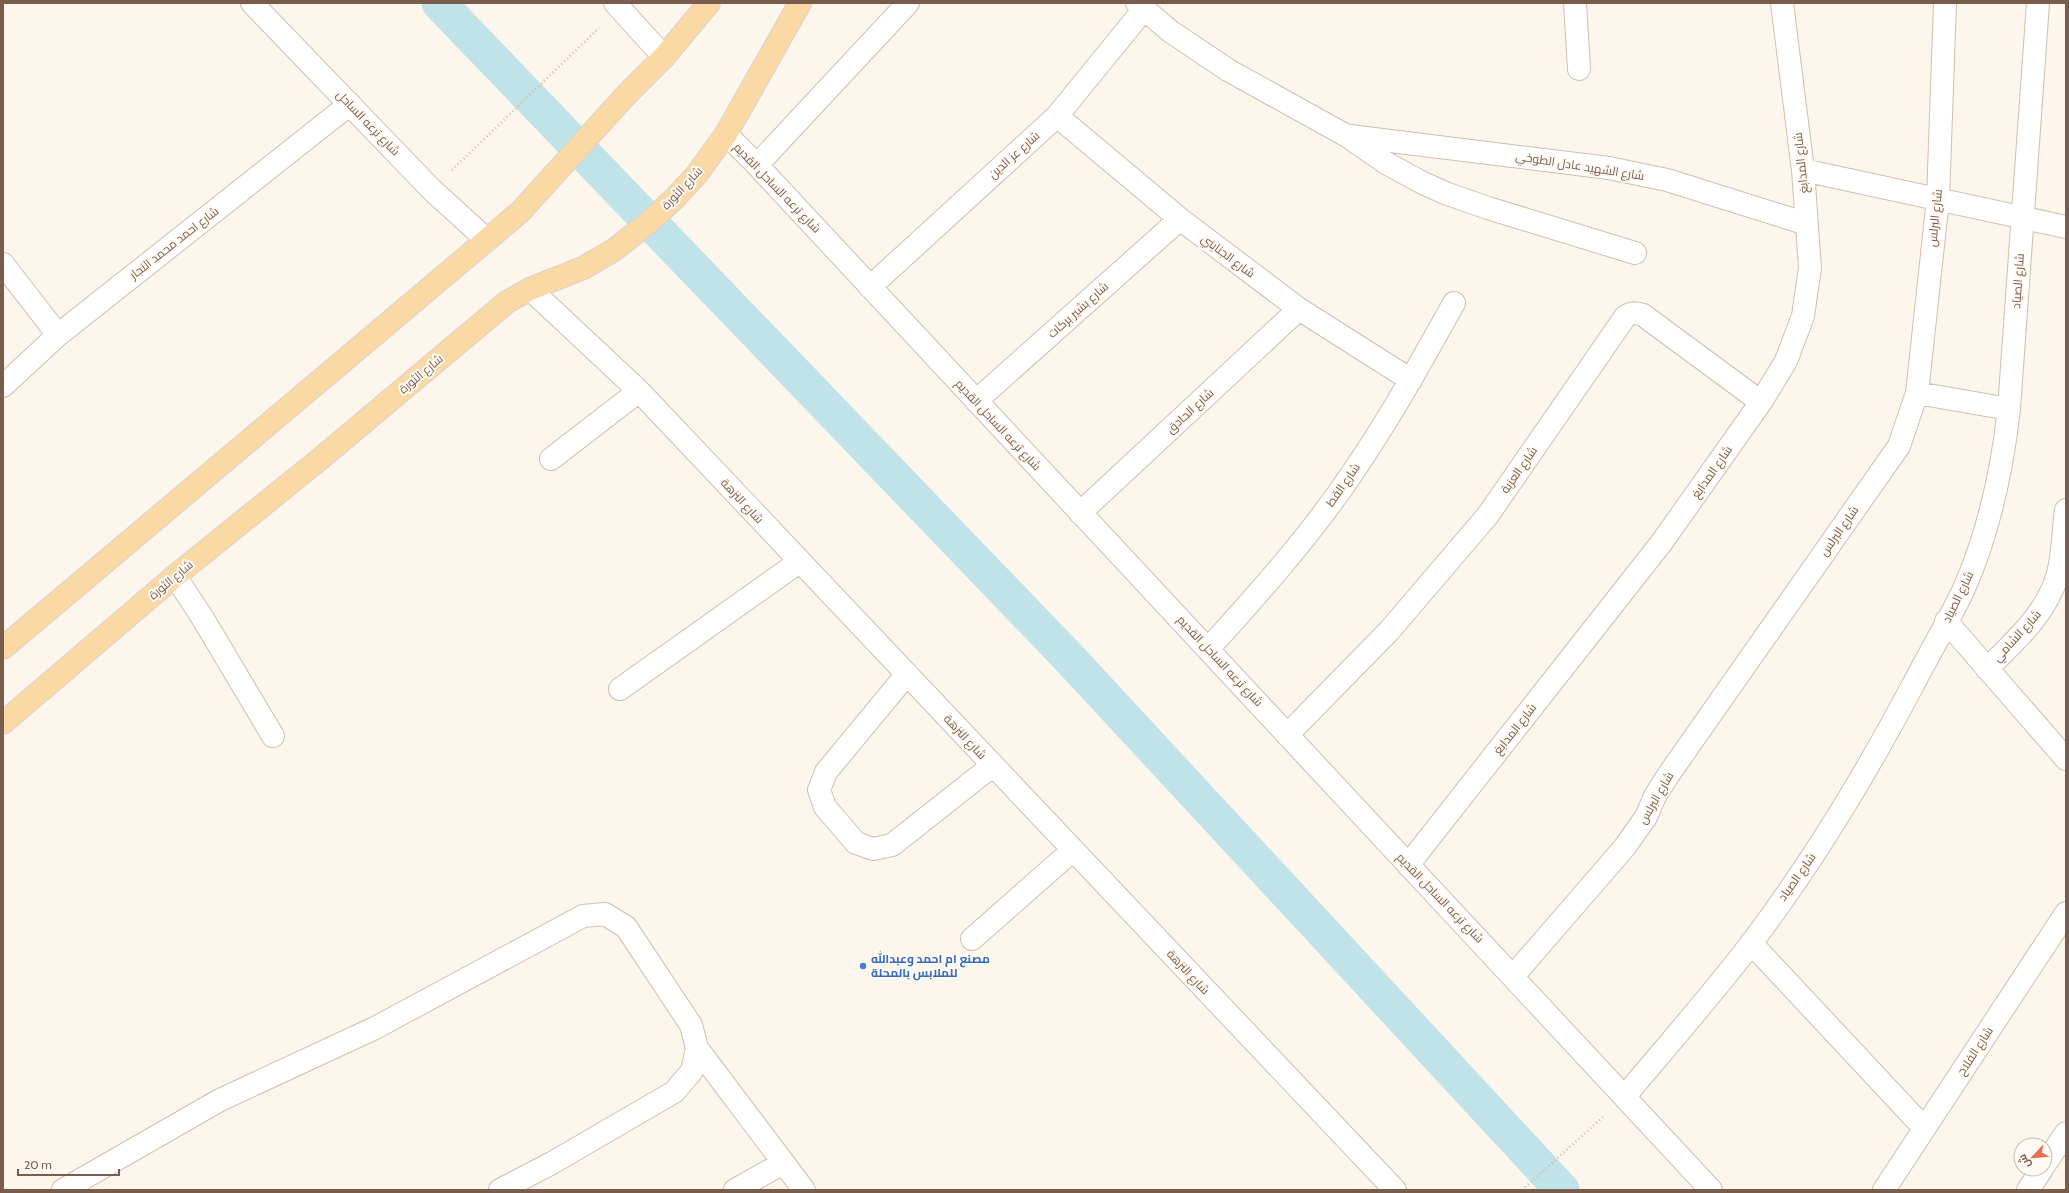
<svg xmlns="http://www.w3.org/2000/svg" width="2069" height="1193" viewBox="0 0 2069 1193" font-family="Cabin,Cairo,sans-serif">
<style>
.lines{fill:none;stroke-linecap:round;stroke-linejoin:round}
.canal{stroke:#bfe3e8;stroke-width:35}
.minor-casing{stroke:#d1beb0;stroke-width:24}
.major-casing{stroke:#dad1cd;stroke-width:24}
.path{stroke:#d9b8a5;stroke-width:2.5;stroke-dasharray:1 3;stroke-linecap:butt}
.minor{stroke:#fff;stroke-width:22}
.major{stroke:#fbd9a5;stroke-width:22}
.shop-dot{fill:#3f7fe0;stroke:#fffaf3;stroke-width:1.5}
.labels{text-anchor:middle;stroke-width:4;stroke-linejoin:round;paint-order:stroke}
.street-label{font-size:12px;fill:#7a5c4d;stroke:#fffaf3}
.shop-label{font-size:12px;font-weight:bold;fill:#366cbe;stroke:#fffaf3;text-anchor:start}
</style>
<rect width="100%" height="100%" fill="#fdf6ec"/>
<g class="lines">
<!-- canal -->
<path class="canal" d="M439 3 1070 659 1562 1190"/>
<defs>
<path id="minor" d="M252 3 432 190 487 240
M615 3 664 57
M1137 3 1170 31 1228 70 1347 136 1386 163 1421 182 1445 193 1488 208 1635 253
M1575 3 1579 69
M1057 116 1180 219 1299 309 1411 380
M726 134 757 165C1075 507 1395 847 1711 1190
M1350 136 1609 168 1667 180 1807 224
M757 165 908 3
M1803 170 2066 227
M3 264 58 335
M870 287 1057 116 1144 9
M530 289 639 391 1395 1190
M3 386 58 335 350 104
M1917 393 2009 409
M976 401 1180 219
M551 459 639 391
M1080 513 1299 309
M175 576 202 617 273 736
M1946 621 2066 759
M1209 648C1259 593 1309 537 1351 475 1389 420 1421 362 1454 303
M1987 669C2015 641 2045 615 2057 577 2063 558 2063 531 2066 510
M907 674 826 772 819 790 825 807 856 843 873 849 892 845 992 766
M620 689 799 562
M1287 735 1389 631 1488 515 1625 317C1631 312 1635 313 1643 315L1761 402
M1408 865 1662 542 1761 402 1786 361 1803 316 1810 268 1803 170 1782 3
M972 939 1073 850
M1751 943 1924 1128
M1514 975 1624 848 1646 817 1655 796 1669 774 1899 446 1917 393 1938 199 1945 3
M697 1048 804 1190
M1625 1096C1667 1046 1710 997 1750 945 1812 863 1866 774 1914 683 1930 652 1948 622 1963 591 1989 533 2002 471 2009 409L2038 3
M2045 1164 2066 1133
M63 1190 220 1100 375 1028 583 916 605 914 626 927 691 1025 697 1048 692 1071 674 1092 552 1163 500 1190
M735 1190 783 1163
M1884 1190 2066 913
M2028 1190 2042 1169"/>
<path id="major" d="M3 648 520 212 628 93 664 57 709 3
M3 723 175 576 320 459 507 302 530 289 583 268 614 250 648 223 674 199 697 174 726 134 800 3"/>
</defs>
<!-- minor casing -->
<use href="#minor" class="minor-casing"/>
<!-- major casing -->
<use href="#major" class="major-casing"/>
<!-- path -->
<path class="path" d="M452 170 599 28
M1522 1190 1604 1116"/>
<!-- minor -->
<use href="#minor" class="minor"/>
<!-- major -->
<use href="#major" class="major"/>
</g>
<!-- markers -->
<circle class="shop-dot" cx="863" cy="966" r="4"/>
<g class="labels">
<!-- street labels -->
<g class="street-label">
<text transform="translate(368 123) rotate(46)" y="4">شارع ترعه الساحل</text>
<text transform="translate(1014 155) rotate(-42)" y="4">شارع عز الدين</text>
<text transform="translate(1801 163) rotate(-96)" y="4">شارع المدابغ</text>
<text transform="translate(1580 166) rotate(9)" y="4">شارع الشهيد عادل الطوخي</text>
<text transform="translate(682 188) rotate(-47)" y="4">شارع الثورة</text>
<text transform="translate(777 188) rotate(46)" y="4">شارع ترعه الساحل القديم</text>
<text transform="translate(1935 218) rotate(-84)" y="4">شارع البرلس</text>
<text transform="translate(174 243) rotate(-38)" y="4">شارع احمد محمد النجار</text>
<text transform="translate(1228 256) rotate(37)" y="4">شارع الجنايني</text>
<text transform="translate(2018 281) rotate(-86)" y="4">شارع الصياد</text>
<text transform="translate(1078 310) rotate(-42)" y="4">شارع بشير بركات</text>
<text transform="translate(421 374) rotate(-40)" y="4">شارع الثورة</text>
<text transform="translate(1190 411) rotate(-43)" y="4">شارع الحادق</text>
<text transform="translate(998 425) rotate(47)" y="4">شارع ترعه الساحل القديم</text>
<text transform="translate(1519 470) rotate(-55)" y="4">شارع العزبة</text>
<text transform="translate(1712 472) rotate(-55)" y="4">شارع المدابغ</text>
<text transform="translate(1343 485) rotate(-55)" y="4">شارع القط</text>
<text transform="translate(742 501) rotate(47)" y="4">شارع النزهة</text>
<text transform="translate(1839 531) rotate(-55)" y="4">شارع البرلس</text>
<text transform="translate(171 580) rotate(-40)" y="4">شارع الثورة</text>
<text transform="translate(1958 597) rotate(-64)" y="4">شارع الصياد</text>
<text transform="translate(2017 636) rotate(-48)" y="4">شارع الشامي</text>
<text transform="translate(1220 661) rotate(47)" y="4">شارع ترعه الساحل القديم</text>
<text transform="translate(1515 729) rotate(-52)" y="4">شارع المدابغ</text>
<text transform="translate(965 737) rotate(47)" y="4">شارع النزهة</text>
<text transform="translate(1656 798) rotate(-60)" y="4">شارع البرلس</text>
<text transform="translate(1797 877) rotate(-55)" y="4">شارع الصياد</text>
<text transform="translate(1440 898) rotate(46)" y="4">شارع ترعه الساحل القديم</text>
<text transform="translate(1188 972) rotate(47)" y="4">شارع النزهة</text>
<text transform="translate(1975 1051) rotate(-57)" y="4">شارع الفلاح</text>
</g>
<!-- shop labels -->
<g class="shop-label">
<text x="871" y="963">مصنع ام احمد وعبدالله<tspan x="871" dy="14">للملابس بالمحلة</tspan></text>
</g>
</g>
<!-- border -->
<rect width="2069" height="1193" fill="none" stroke="#7a5c4d" stroke-width="8"/>
<!-- north arrow -->
<g transform="translate(2033 1157) rotate(244)"><circle r="19" fill="#fffaf3" stroke="#cabbb1"/>
<path d="M0-3L7 15L0 10L-7 15Z" fill="#e76f51"/>
<text y="-6" font-size="11" font-weight="bold" text-anchor="middle" fill="#7a5c4d">ش</text>
</g>
<!-- scale -->
<path d="M18 1169v6h101v-6" fill="none" stroke="#7a5c4d" stroke-width="2"/>
<text x="24" y="1169" font-size="12" fill="#7a5c4d" stroke="#fffaf3" stroke-width="3" paint-order="stroke">20 m</text>
</svg>
